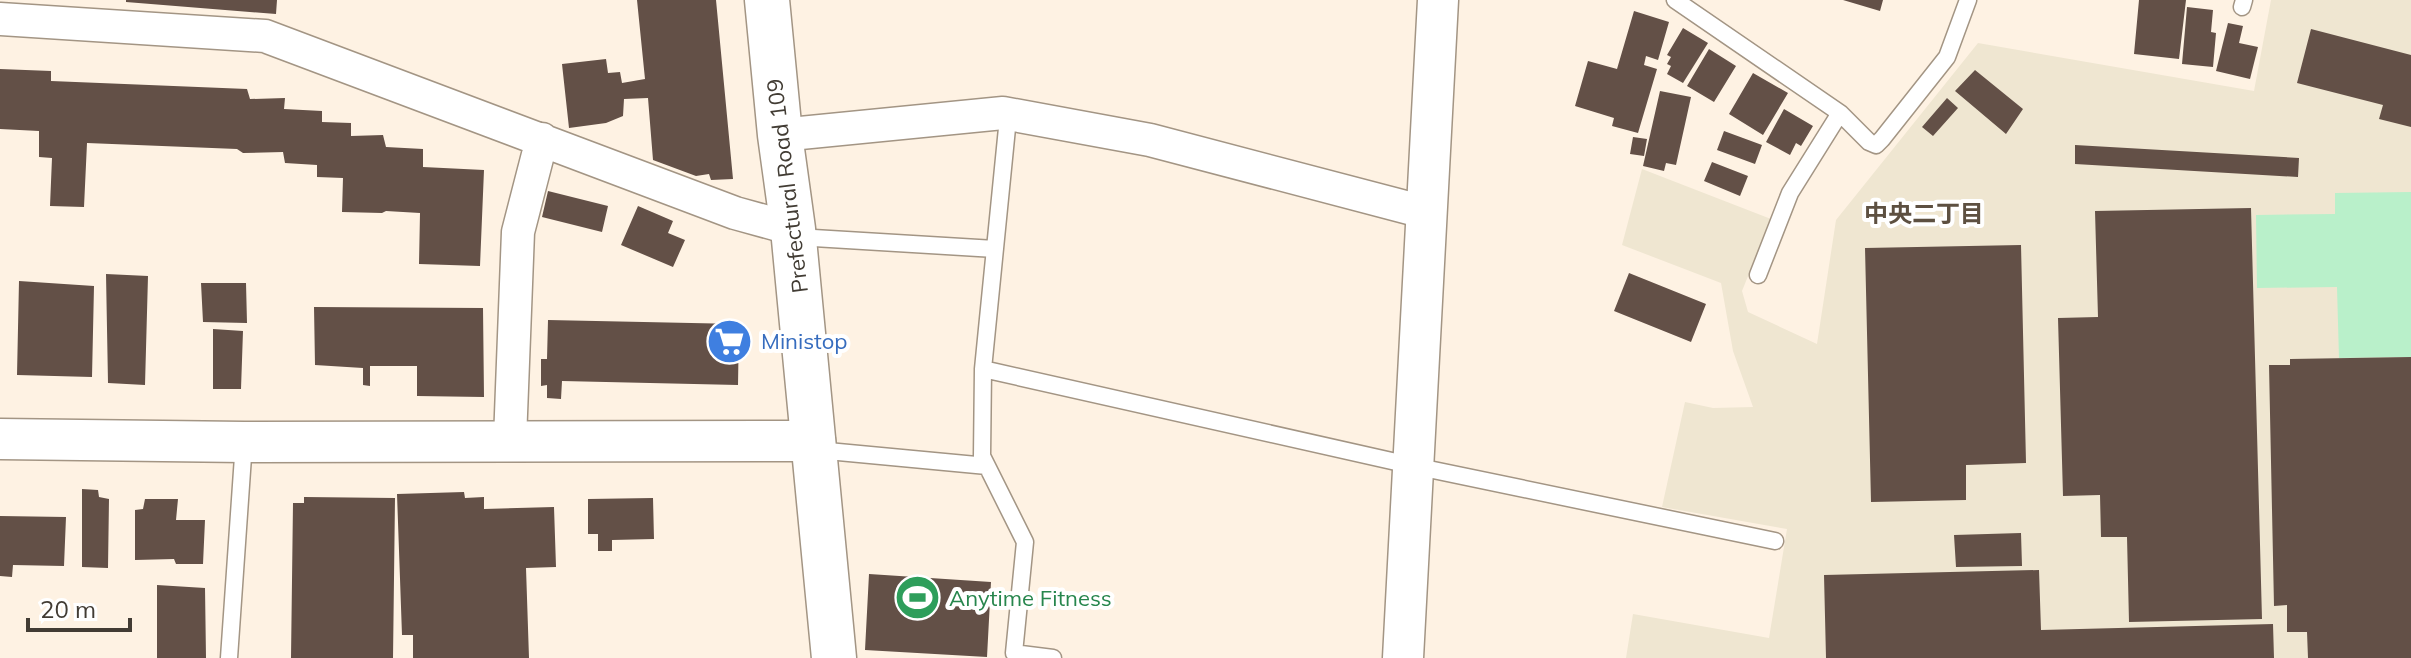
<svg xmlns="http://www.w3.org/2000/svg" width="2411" height="658" viewBox="0 0 2411 658" font-family="Mulish,'Noto Sans JP',sans-serif">
<style>
.industrial{fill:#efe6d1}
.green{fill:#b9f0ca}
.building{fill:#635047}
.lines{fill:none;stroke-linecap:round;stroke-linejoin:round}
.service-casing{stroke:#a39584;stroke-width:19}
.minor-casing{stroke:#a39584;stroke-width:35}
.tertiary-casing{stroke:#a39584;stroke-width:43}
.secondary-casing{stroke:#a39584;stroke-width:47}
.service{stroke:#fff;stroke-width:16}
.minor{stroke:#fff;stroke-width:32}
.tertiary{stroke:#fff;stroke-width:40}
.secondary{stroke:#fff;stroke-width:44}
.labels{text-anchor:middle;stroke-width:8;stroke-linejoin:round;paint-order:stroke}
.street-label{font-size:22px;fill:#423c34;stroke:#fff}
.shop-label{font-size:22px;fill:#366cbe;stroke:#fff;text-anchor:start}
.leisure-label{font-size:22px;fill:#27864d;stroke:#fff;text-anchor:start}
.neighbourhood-label{font-size:24px;font-weight:bold;fill:#5d5041;stroke:#fff}
</style>
<rect width="100%" height="100%" fill="#fef2e3"/>
<!-- industrial -->
<path class="industrial" d="M2271 0H2411V658H1626L1633 614 1769 638 1787 529 1662 507 1685 402 1713 408 1753 407 1733 351 1721 283 1622 245 1642 169 1771 219 1742 291 1748 312 1817 344 1836 220 1978 43 2254 91Z"/>
<!-- green -->
<path class="green" d="M2411 192V357L2339 358 2337 287 2257 288 2256 215 2335 214V193Z"/>
<!-- building -->
<path class="building" d="M126 0H277L276 14 126 2Z
M637 0H716L733 179 711 180 709 174 696 176 653 160 648 98 624 99 623 116 606 123 569 128 562 64 606 59 608 73 620 72 622 83 645 79Z
M1843 0H1883L1880 11Z
M2139 0H2186L2179 59 2134 54Z
M2187 7 2213 10 2211 32 2216 33 2213 67 2182 64Z
M1634 11 1669 22 1658 60 1646 56 1644 65 1657 69 1638 133 1612 126 1614 118 1575 106 1588 61 1617 69Z
M2228 23 2243 26 2239 43 2258 47 2250 79 2216 71Z
M1683 28 1708 43 1683 83 1667 74 1671 66 1667 64 1671 57 1667 55Z
M2311 29 2411 55V127L2379 119 2383 105 2297 83Z
M1709 49 1736 66 1714 102 1687 86Z
M0 69 51 71V81L247 89 250 99 285 98 284 109 322 111V122L351 123V136L383 135 386 147 423 149V167L484 170 480 266 419 264 420 213 386 211 382 213 342 212 343 178 317 177V165L285 163 283 152 243 153 237 149 87 143 84 207 50 206 52 158 39 157V131L0 129Z
M1975 70 2023 109 2006 134 1955 91Z
M1753 73 1788 93 1763 135 1729 114Z
M1660 91 1691 97 1676 165 1666 163 1664 171 1643 166Z
M1947 98 1958 108 1933 136 1922 127Z
M1784 109 1813 126 1801 146 1796 143 1790 155 1766 142Z
M1724 131 1762 145 1755 164 1717 150Z
M1633 137 1647 139 1644 156 1630 154Z
M2075 145 2299 158 2298 177 2075 164Z
M1712 162 1748 176 1740 196 1704 181Z
M548 191 608 206 602 232 542 217Z
M638 206 673 221 668 233 685 240 673 267 621 245Z
M2251 208 2262 619 2129 622 2127 537H2101L2100 495 2063 496 2058 318 2098 317 2095 211Z
M2021 245 2026 463 1966 465V500L1871 502 1865 248Z
M1629 273 1706 304 1691 342 1614 311Z
M106 274 148 276 145 385 108 383Z
M19 281 94 286 92 377 17 375Z
M201 283H246L247 323 203 322Z
M314 307 483 308 484 397 417 396V366H370V386L363 385V368L315 365Z
M548 320 739 324 738 385 562 381 561 399 547 398V385L541 386V359H547Z
M213 329 243 331 241 389H213Z
M2411 357V658H2308L2307 632H2287V605L2274 606 2269 365H2290V359Z
M82 489 98 490 99 497 109 499 108 568 82 567Z
M464 492 465 498 484 497V509L554 507 556 567 526 568 529 658H413V635H402L397 494Z
M304 497 395 498 393 658H291L293 503H304Z
M653 498 654 539 612 540V551H598V534H588V499Z
M145 499H178L176 520H205L203 564H176L174 559 135 560V510L143 509Z
M0 516 66 517 64 566 13 565 12 577 0 576Z
M2021 533 2022 566 1956 567 1954 535Z
M2039 570 2041 630 2273 624 2274 658H1826L1824 575Z
M869 574 991 582 987 657 865 650Z
M157 585 205 588 206 658H157Z"/>
<g class="lines">
<defs>
<path id="service" d="M1675 0 1840 113 1869 142 1876 145 1882 139 1947 57 1968 0
M2242 7 2244 0
M1003 113 1007 128 983 369 982 456 1025 542 1014 653 1053 658
M797 237 995 249
M1758 275 1790 193 1840 113
M983 369 1414 466 1775 541
M817 450 987 466
M229 658 244 442"/>
<path id="minor" d="M0 19 265 36 735 213 793 229
M780 135 1003 113 1150 140 1428 213
M510 440 518 232 542 139"/>
<path id="tertiary" d="M0 439 244 442 815 441
M1403 658 1438 0"/>
<path id="secondary" d="M767 0 780 135 793 229 834 658"/>
</defs>
<!-- service casing -->
<use href="#service" class="service-casing"/>
<!-- minor casing -->
<use href="#minor" class="minor-casing"/>
<!-- tertiary casing -->
<use href="#tertiary" class="tertiary-casing"/>
<!-- secondary casing -->
<use href="#secondary" class="secondary-casing"/>
<!-- service -->
<use href="#service" class="service"/>
<!-- minor -->
<use href="#minor" class="minor"/>
<!-- tertiary -->
<use href="#tertiary" class="tertiary"/>
<!-- secondary -->
<use href="#secondary" class="secondary"/>
</g>
<!-- icons -->
<defs>
<symbol id="supermarket-disc" viewBox="-11 -11 22 22"><circle r="9.5" fill="#3f7fe0" stroke="#fff"/><path d="M-6-5.5h2.5l.6 2H6L4.5 2H-2.5L-4.4-4H-6ZM-1.5 3.2a1.3 1.3 0 1 0 .1 0ZM3 3.2a1.3 1.3 0 1 0 .1 0Z" fill="#fff"/></symbol>
<symbol id="stadium-disc" viewBox="-11 -11 22 22"><circle r="9.5" fill="#2e9e5b" stroke="#fff"/><path d="M0-5a6.5 5 0 1 0 0 10a6.5 5 0 1 0 0-10ZM-3.5-1.8h7v3.6h-7Z" fill="#fff"/></symbol>
</defs>
<g fill-rule="evenodd">
<use href="#supermarket-disc" x="704" y="316" width="51" height="51"/>
<use href="#stadium-disc" x="892" y="572" width="51" height="51"/>
</g>
<g class="labels">
<!-- street labels -->
<g class="street-label">
<text transform="translate(787 186) rotate(-97)" y="8">Prefectural Road 109</text>
</g>
<!-- shop labels -->
<g class="shop-label">
<text x="761" y="349">Ministop</text>
</g>
<!-- leisure labels -->
<g class="leisure-label">
<text x="949" y="606">Anytime Fitness</text>
</g>
<!-- neighbourhood labels -->
<g class="neighbourhood-label">
<text x="1924" y="222">中央二丁目</text>
</g>
</g>
<!-- scale -->
<path d="M28 618v12h102v-12" fill="none" stroke="#423c34" stroke-width="4"/>
<text x="40" y="618" font-size="24" fill="#423c34" stroke="#ffffff" stroke-width="6" paint-order="stroke">20 m</text>
</svg>
